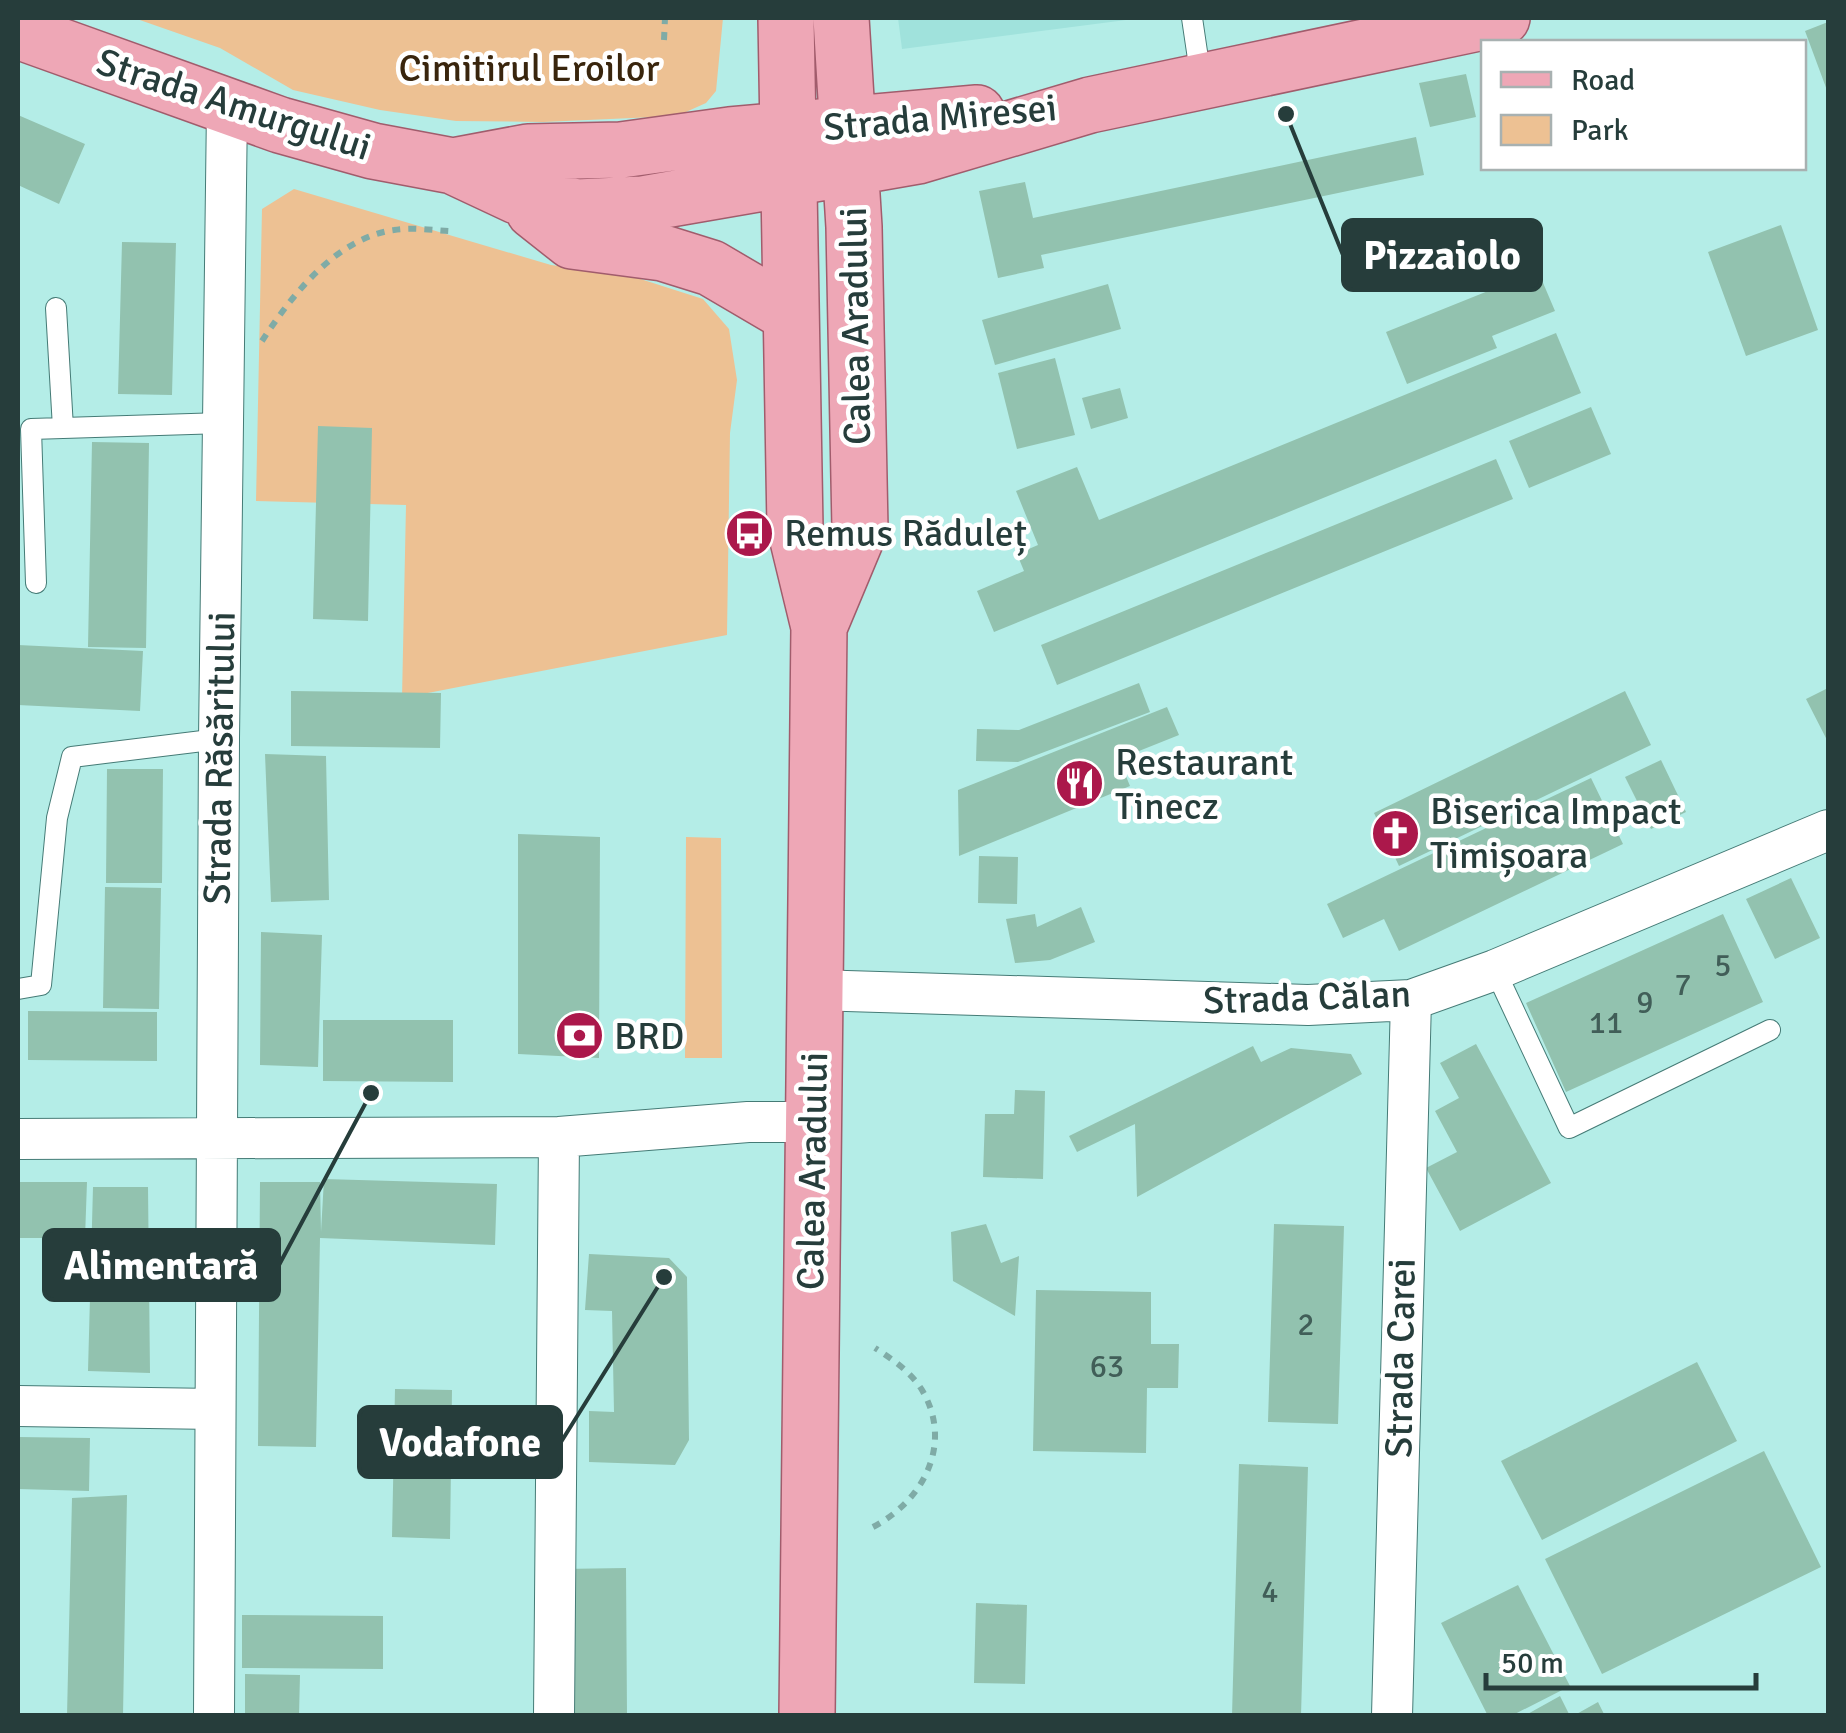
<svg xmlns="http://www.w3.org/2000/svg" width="1846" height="1733" viewBox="0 0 1846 1733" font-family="Signika,sans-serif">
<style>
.built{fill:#a0e2dc}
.green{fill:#edc193}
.building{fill:#92c2af}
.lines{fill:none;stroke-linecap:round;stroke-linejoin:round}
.lane-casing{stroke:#457b76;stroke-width:22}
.street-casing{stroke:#457b76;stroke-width:42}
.primary-casing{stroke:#a15c6c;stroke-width:58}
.path{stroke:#7faba6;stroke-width:6;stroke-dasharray:8 8;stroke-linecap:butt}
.lane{stroke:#fff;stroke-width:20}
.street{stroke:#fff;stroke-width:40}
.primary{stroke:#eea7b6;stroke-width:55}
.labels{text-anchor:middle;stroke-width:9;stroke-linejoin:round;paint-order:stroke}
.number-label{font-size:32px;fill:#415e58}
.park-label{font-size:38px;fill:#39250d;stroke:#fff}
.street-label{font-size:38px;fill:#263d3b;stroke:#fff}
.poi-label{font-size:38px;fill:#263d3b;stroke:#fff;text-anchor:start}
.leader{fill:none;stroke:#263d3b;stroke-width:4}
.callout-dot{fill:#263d3b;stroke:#fff;stroke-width:4}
.callout{fill:#263d3b;stroke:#263d3b;stroke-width:4}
.callout-label{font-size:40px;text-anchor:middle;font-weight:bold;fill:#fff}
</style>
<rect width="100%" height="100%" fill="#b4ede7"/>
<!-- built -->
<path class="built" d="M898 18H1125L1126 20 902 49Z"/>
<!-- green -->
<path class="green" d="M134 18H723L716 91 706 103 677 116 543 122 456 121 380 110 293 90 220 48Z
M294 189 551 265 628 275 703 299 729 329 737 380 730 433 727 635 402 698 406 505 256 501 262 209Z
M686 837 721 838 722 1058H685Z"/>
<!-- building -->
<path class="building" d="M1828 22V93L1805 31Z
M1466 74 1476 117 1430 127 1419 83Z
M18 115 85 144 59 204 18 185Z
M1416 137 1424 175 1041 255 1044 268 998 278 979 191 1025 182 1033 218Z
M1781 225 1818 330 1746 356 1708 252Z
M122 242 176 243 172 395 118 394Z
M1538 271 1555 311 1492 336 1497 348 1407 384 1386 332Z
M1108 284 1121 329 995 365 982 320Z
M1556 333 1581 393 994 632 977 591 1024 571 1017 554 1038 545 1016 491 1077 467 1099 520Z
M1055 358 1075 435 1017 449 998 373Z
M1120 388 1128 418 1091 429 1082 398Z
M1591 407 1611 454 1529 488 1509 441Z
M318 426 372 428 368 621 313 619Z
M92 442 149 443 146 648 88 647Z
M1496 459 1513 499 1057 685 1041 645Z
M18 645 143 651 140 711 18 705Z
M1139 683 1150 712 1018 762 976 761 977 729 1019 730Z
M1828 688V742L1806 699Z
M291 691 441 693 440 748 291 746Z
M1625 691 1651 745 1399 866 1374 813Z
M1167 707 1179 735 1119 759 1130 786 959 856 958 790Z
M265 754 326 756 329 900 271 902Z
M1661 760 1686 812 1651 829 1625 777Z
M107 769H163L162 883H106Z
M1591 778 1623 844 1399 951 1384 919 1343 938 1327 904Z
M518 834 600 837 599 1058 518 1054Z
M979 856 1018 857 1017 904 978 903Z
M1791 878 1820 938 1775 959 1746 899Z
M105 887 161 888 159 1009 103 1008Z
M1081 907 1095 942 1050 960 1015 963 1006 919 1035 914 1037 927Z
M1723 914 1763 1002 1566 1092 1526 1003Z
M261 932 322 935 318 1067 260 1065Z
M28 1011 157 1012V1061L28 1060Z
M323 1020H453V1082L323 1081Z
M1476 1044 1551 1183 1460 1231 1426 1168 1457 1152 1435 1111 1459 1098 1440 1063Z
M1253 1046 1261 1062 1291 1048 1351 1054 1362 1074 1137 1197 1135 1124 1077 1152 1069 1136Z
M1015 1090 1045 1091 1043 1179 983 1177 985 1114H1014Z
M324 1179 497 1184 495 1245 320 1238 316 1447 258 1446 260 1182H320L321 1232Z
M18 1182H87L85 1238H18Z
M93 1187H148L150 1373 88 1371Z
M986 1224 1001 1263 1019 1256 1015 1316 953 1281 951 1232Z
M1274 1224 1344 1226 1338 1424 1268 1422Z
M589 1254 669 1258 687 1277 689 1440 675 1465 589 1462V1411L614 1412 612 1311 585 1310Z
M1036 1290 1151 1292V1344H1179L1178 1388H1147L1146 1453 1033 1451Z
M1697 1362 1737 1441 1542 1540 1501 1461Z
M395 1389 452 1390 450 1539 392 1537Z
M18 1437 90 1438 89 1491 18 1489Z
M1764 1451 1821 1567 1602 1674 1545 1559Z
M1239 1464 1308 1467 1301 1716H1232Z
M127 1495 123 1716H67L72 1498Z
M626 1568 627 1716H561V1569Z
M1518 1585 1570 1686 1511 1716H1488L1441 1623Z
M976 1603 1027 1605 1025 1684 974 1683Z
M242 1615 383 1616V1669L242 1668Z
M245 1674 300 1675 299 1716H245Z
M1560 1696 1570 1716H1524Z
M1598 1702 1605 1716H1573Z"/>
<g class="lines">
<defs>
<path id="lane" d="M1192 18 1201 79
M56 308 63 428
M36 583 31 429 223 423
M1495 970 1569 1128 1770 1030
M18 989 41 985 57 818 72 757 219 739"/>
<path id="street" d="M814 990 1308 1005 1411 1000 1495 970 1828 830
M18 1139 559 1137 748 1122H813
M18 1406 215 1409
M214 1716 219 739 227 107
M554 1716 559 1137
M1392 1716 1411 1000"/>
<path id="primary" d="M786 18 795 528 819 627 807 1716
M18 31 280 125 373 151 453 166 517 196 578 207 642 204 918 156 1090 105 1502 18
M453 166 528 152 621 150 730 135 977 113
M534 211 572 241 663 253 711 268 791 315
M819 627 860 529 854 227 841 18"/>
</defs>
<!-- lane casing -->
<use href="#lane" class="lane-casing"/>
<!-- street casing -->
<use href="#street" class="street-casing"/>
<!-- primary casing -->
<use href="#primary" class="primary-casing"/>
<!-- path -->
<path class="path" d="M664 40 665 18
M262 341C292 295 336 238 394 230 411 227 431 230 449 231
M873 1527C923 1501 954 1444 922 1390 911 1372 892 1359 875 1348"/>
<!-- lane -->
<use href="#lane" class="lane"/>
<!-- street -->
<use href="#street" class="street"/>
<!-- primary -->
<use href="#primary" class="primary"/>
</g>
<!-- icons -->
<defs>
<symbol id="bus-disc" viewBox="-11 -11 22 22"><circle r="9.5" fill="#ab184b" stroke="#fff"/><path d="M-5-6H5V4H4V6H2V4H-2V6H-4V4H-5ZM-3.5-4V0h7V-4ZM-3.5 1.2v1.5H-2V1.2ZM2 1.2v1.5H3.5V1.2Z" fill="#fff"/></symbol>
<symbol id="restaurant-disc" viewBox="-11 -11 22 22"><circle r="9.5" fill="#ab184b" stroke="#fff"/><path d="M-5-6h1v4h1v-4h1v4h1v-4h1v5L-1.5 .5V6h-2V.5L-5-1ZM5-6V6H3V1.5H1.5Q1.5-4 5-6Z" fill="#fff"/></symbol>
<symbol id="church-disc" viewBox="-11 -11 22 22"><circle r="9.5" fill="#ab184b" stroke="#fff"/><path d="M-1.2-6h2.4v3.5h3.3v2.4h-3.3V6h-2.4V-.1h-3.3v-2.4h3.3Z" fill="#fff"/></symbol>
<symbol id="bank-disc" viewBox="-11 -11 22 22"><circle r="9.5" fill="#ab184b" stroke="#fff"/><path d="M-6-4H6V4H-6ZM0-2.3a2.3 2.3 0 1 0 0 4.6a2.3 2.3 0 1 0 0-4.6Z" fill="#fff"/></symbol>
</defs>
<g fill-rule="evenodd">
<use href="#bus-disc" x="722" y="506" width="55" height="55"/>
<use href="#restaurant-disc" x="1052" y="756" width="55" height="55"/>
<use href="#church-disc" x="1368" y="806" width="55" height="55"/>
<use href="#bank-disc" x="552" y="1008" width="55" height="55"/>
</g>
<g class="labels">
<!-- number labels -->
<g class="number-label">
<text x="1723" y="976">5</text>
<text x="1683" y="995">7</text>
<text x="1645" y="1013">9</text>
<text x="1606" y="1033">11</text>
<text x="1306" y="1335">2</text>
<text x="1107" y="1377">63</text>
<text x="1270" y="1602">4</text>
</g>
<!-- park labels -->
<g class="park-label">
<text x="529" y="81">Cimitirul Eroilor</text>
</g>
<!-- street labels -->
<g class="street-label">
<text transform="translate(234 104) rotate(18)" y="13">Strada Amurgului</text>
<text transform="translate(940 117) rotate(-5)" y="13">Strada Miresei</text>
<text transform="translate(855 326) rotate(-91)" y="13">Calea Aradului</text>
<text transform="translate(219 758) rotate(-89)" y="13">Strada Răsăritului</text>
<text transform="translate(1307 997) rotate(-2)" y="13">Strada Călan</text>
<text transform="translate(812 1171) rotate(-89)" y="13">Calea Aradului</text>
<text transform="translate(1400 1358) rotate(-89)" y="13">Strada Carei</text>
</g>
<!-- poi labels -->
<g class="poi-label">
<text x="784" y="546">Remus Răduleț</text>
<text x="1115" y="775">Restaurant<tspan x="1115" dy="44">Tinecz</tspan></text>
<text x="1430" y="824">Biserica Impact<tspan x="1430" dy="44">Timișoara</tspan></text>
<text x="614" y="1049">BRD</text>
</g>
</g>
<!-- callouts -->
<path class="leader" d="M1286 114L1343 255M371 1093L279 1265M664 1277L561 1442"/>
<g class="callout-dot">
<circle cx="1286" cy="114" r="10"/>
<circle cx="371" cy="1093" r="10"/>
<circle cx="664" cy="1277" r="10"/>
</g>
<g class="callout">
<rect x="1343" y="220" width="198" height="70" rx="10"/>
<rect x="44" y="1230" width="235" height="70" rx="10"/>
<rect x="359" y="1407" width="202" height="70" rx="10"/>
</g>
<g class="callout-label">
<text x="1442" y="269">Pizzaiolo</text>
<text x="161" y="1279">Alimentară</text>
<text x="460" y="1456">Vodafone</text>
</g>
<!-- border -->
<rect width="1846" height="1733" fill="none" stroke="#263d3b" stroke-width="40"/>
<!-- legend -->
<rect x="1481" y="40" width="325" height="130" fill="#ffffff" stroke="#a8b1b1" stroke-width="2.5"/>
<rect x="1501" y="72" width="50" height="15" fill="#eea7b6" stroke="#a8b1b1" stroke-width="2.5"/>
<text x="1571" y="90" font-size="30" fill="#263d3b">Road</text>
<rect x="1501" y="115" width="50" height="30" fill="#edc193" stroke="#a8b1b1" stroke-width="2.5"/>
<text x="1571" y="140" font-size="30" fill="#263d3b">Park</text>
<!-- scale -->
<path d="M1486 1673v15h270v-15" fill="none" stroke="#263d3b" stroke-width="5"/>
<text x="1501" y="1673" font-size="30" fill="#263d3b" stroke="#ffffff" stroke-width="8" paint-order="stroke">50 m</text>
</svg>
